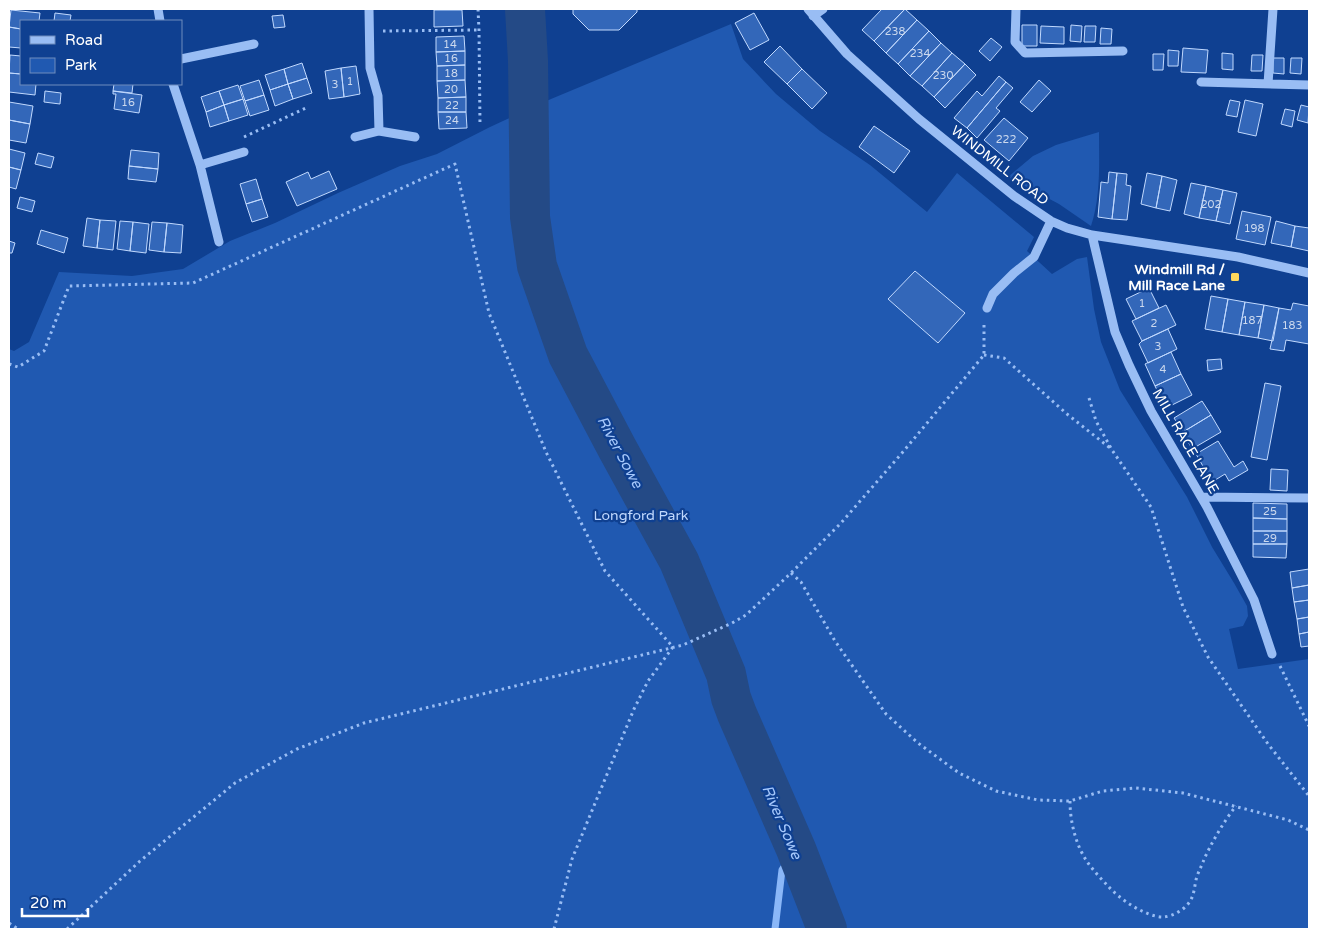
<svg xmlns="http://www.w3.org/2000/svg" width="1318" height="938" viewBox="0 0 1318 938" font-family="'Varela Round',sans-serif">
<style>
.green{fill:#2059b1}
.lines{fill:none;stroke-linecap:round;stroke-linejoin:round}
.stream{stroke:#8ab7f8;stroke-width:7}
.river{stroke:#244a86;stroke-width:40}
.building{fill:#3367b9;stroke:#c1d9fe}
.path{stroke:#99bdf4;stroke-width:3;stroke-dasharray:2.5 4;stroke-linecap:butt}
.minor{stroke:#99bdf4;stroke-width:9}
.poi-dot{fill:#ffd95c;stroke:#0f4091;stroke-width:2}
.labels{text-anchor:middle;stroke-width:4.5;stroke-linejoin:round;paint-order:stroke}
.number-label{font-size:11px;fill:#ccd9ee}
.street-label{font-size:14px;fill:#fff;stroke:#0f4091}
.poi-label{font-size:14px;font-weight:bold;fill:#fff;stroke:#0f4091;text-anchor:end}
.park-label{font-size:14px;fill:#c1d9fe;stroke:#0f4091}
.water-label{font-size:15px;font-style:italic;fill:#a5c7fb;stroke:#0f4091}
</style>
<rect width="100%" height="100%" fill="#0f4091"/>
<!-- green -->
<path class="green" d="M731 24 743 59 776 94 820 131 870 165 927 212 957 173 1034 237 1027 251 1052 274 1077 259 1087 257 1094 309 1101 342 1120 390 1187 497 1212 547 1234 583 1247 606 1248 616 1243 626 1229 629 1238 669 1309 659V929H9V349L14 351 29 342 59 272 132 276 183 269 230 241 275 223 338 193 400 166 437 154 490 127 551 99Z
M1099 132C1099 163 1101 196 1091 226L1059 204 1008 177 1033 156 1056 145Z"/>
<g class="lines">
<!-- stream -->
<path class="stream" d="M775 929 782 870 796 849"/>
<!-- river -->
<path class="river" d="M525 9 528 61 530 217 537 266 568 355 617 448 679 561 726 674 731 698 737 714 796 849 827 929"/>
</g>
<!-- building -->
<path class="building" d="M573 9H637V12L619 30H589L573 14Z
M882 9H905L874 41 862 30Z
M905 9 917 20 886 53 874 41Z
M11 10 40 13 39 21H21V29L9 27Z
M434 10H462L463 26 434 27Z
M55 13 71 15 70 21H54Z
M754 13 769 40 750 50 735 23Z
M283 15 285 27 274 28 272 16Z
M917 20 929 31 898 64 886 53Z
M1022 25H1037V46H1022Z
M1071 25 1082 26 1081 42 1070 41Z
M1041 26 1064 27V44L1040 43Z
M1085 26H1096L1095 42H1084Z
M9 27 21 29V48L9 47Z
M1101 28 1112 29 1111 44H1100Z
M929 31 941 43 910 76 898 64Z
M464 36 465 51 436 52V37Z
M991 38 1002 47 990 61 979 51Z
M941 43 952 53 922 86 910 76Z
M780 46 802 69 787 84 764 62Z
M1183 48 1208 50 1206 73 1181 72Z
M1168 50 1179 51 1178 66H1168Z
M465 51V65L437 66 436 52Z
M952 53 965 64 934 97 922 86Z
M1222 53 1233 54V70L1222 69Z
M1153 54H1164L1163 70H1153Z
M10 55 21 56V74L9 73Z
M1252 55H1263L1262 71H1251Z
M1273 58H1284V74L1273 73Z
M1291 58H1302L1301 74 1290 73Z
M302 63 307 78 288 84 284 69Z
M965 64 976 75 945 108 934 97Z
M465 65V80L437 81V66Z
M356 66 360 94 344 97 341 68Z
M341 68 344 97 329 99 325 71Z
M284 69 288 84 270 90 265 75Z
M802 69 827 93 812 109 787 84Z
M9 73 21 74V84H36L35 95 9 92Z
M999 76 1006 82 967 128 954 118 977 91 982 96Z
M307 78 312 93 293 99 288 84Z
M259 80 264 95 245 101 240 86Z
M465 80 466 97 438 98 437 81Z
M1039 80 1051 91 1032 112 1020 102Z
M1006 82 1013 88 996 108 1000 111 977 138 967 128Z
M114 84H133L132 93 113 91Z
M288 84 293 99 275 106 270 90Z
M238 85 243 99 224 105 219 91Z
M45 91 61 93 60 104 44 102Z
M113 91 142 95 139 113 114 109 116 94H113Z
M219 91 224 105 206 112 201 97Z
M264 95 269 110 250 116 245 101Z
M466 97V112H438V98Z
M243 99 248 115 229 121 224 105Z
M1230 100 1240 102 1237 117 1226 115Z
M1245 100 1263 104 1256 136 1238 132Z
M9 102 33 106 30 124 9 120Z
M224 105 229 121 210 127 206 112Z
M1301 105 1309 107 1308 123 1297 120Z
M1285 109 1295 111 1292 127 1281 124Z
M438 112H466L467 128 439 129Z
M1004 118 1028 138 1009 161 984 140Z
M9 120 30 124 26 143 9 140Z
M874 126 910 151 894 173 859 147Z
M9 149 25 153 21 170 9 167Z
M131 150 159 153 158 169 129 166Z
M38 153 54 157 51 168 35 164Z
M129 166 158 169 156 182 128 179Z
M9 167 21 170 16 189 9 187Z
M329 171 337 189 297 206 286 182 308 172 311 179Z
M1109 172 1117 173 1112 219 1098 217 1101 182 1108 183Z
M1117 173 1127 174 1126 185 1131 186 1127 220 1112 219Z
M1147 173 1162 176 1156 208 1141 204Z
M1162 176 1177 180 1170 211 1156 208Z
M256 179 262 199 246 204 240 184Z
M1191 183 1206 186 1199 218 1184 214Z
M1206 186 1223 190 1216 221 1199 218Z
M1223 190 1237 193 1230 224 1216 221Z
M20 197 35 201 32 212 17 208Z
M262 199 268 217 252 222 246 204Z
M1242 211 1271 217 1265 245 1236 239Z
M87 218 100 220 97 248 83 246Z
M100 220 116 221 113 250 97 248Z
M120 221 133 222 130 251 117 249Z
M1276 221 1295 226 1291 247 1271 243Z
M133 222 149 224 146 253 130 251Z
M152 222 167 223 164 252 149 250Z
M167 223 183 225 181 253 164 252Z
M1295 226 1309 228V251L1291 247Z
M41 230 68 238 64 253 37 244Z
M9 241 15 243 12 253H9Z
M915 271 965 313 938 343 888 299Z
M1149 288 1159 308 1136 319 1126 299Z
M1211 296 1228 299 1222 332 1205 329Z
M1228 299 1245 302 1239 335 1222 332Z
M1245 302 1264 305 1258 338 1239 335Z
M1293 303 1309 306V344L1286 340 1284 351 1270 349 1279 308 1291 310Z
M1166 305 1176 325 1142 341 1132 321Z
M1264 305 1279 308 1273 341 1258 338Z
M1168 329 1177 349 1148 363 1139 344 1142 341Z
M1171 352 1181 374 1155 386 1145 364Z
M1221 359 1222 369 1208 371 1207 360Z
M1181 374 1192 395 1166 408 1155 386Z
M1265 383 1281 386 1267 460 1251 457Z
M1202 401 1211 415 1183 432 1174 418Z
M1211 415 1221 432 1192 449 1183 432Z
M1218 441 1234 467 1243 461 1248 470 1229 481 1225 474 1212 482 1196 454Z
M1271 469 1288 470 1287 491 1270 490Z
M1253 503 1287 504V519L1253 518Z
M1253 518 1287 519V531H1253Z
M1253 531H1287V544H1253Z
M1253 544H1287L1286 558 1253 557Z
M1309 569V585L1292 588 1290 572Z
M1309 585V600L1294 602 1292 588Z
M1309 600V617L1297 619 1294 602Z
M1309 617V632L1299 634 1297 619Z
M1309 632V646L1301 647 1299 634Z"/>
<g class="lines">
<!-- path -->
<path class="path" d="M478 9 479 30 480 125
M383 31 479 30
M244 137 308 107
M984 355 1004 358 1067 414 1110 448
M9 364 18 367 44 351 69 286 193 283 455 164 489 313 546 452 605 571 673 647 648 681 634 709 572 859 554 929
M1089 398 1096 421 1112 450 1151 507 1183 607 1208 657 1268 744 1309 796
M791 573 801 582 835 641 886 714 918 743 959 773 996 791 1038 800 1070 801 1103 791 1136 788 1183 793 1288 820 1309 830
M1280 666 1309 726
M1070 801C1070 822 1076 846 1088 863 1094 871 1101 879 1108 886 1118 898 1147 918 1164 917 1172 916 1182 911 1187 905 1195 897 1194 886 1197 876 1199 871 1201 867 1203 862 1210 845 1224 821 1236 806
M9 923 18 929
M67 929 140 861 235 783 297 749 364 723 683 645 732 623 746 615 791 573 841 523 902 453 984 355V322"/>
<!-- minor -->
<path class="minor" d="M158 9 160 21
M369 9 370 68 378 96 379 131
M808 9 847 54 919 119 1014 196 1051 221 1067 228 1092 235 1238 257 1309 273
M1016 9 1015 42 1025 53 1123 51
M813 16 823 9
M181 59 254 44
M1201 82 1309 85
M173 84 200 165 219 242
M1268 84 1273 9
M355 137 379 131 415 137
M200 165 244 152
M1092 235 1115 332 1129 365 1151 411 1207 507 1254 600 1272 654
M987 308 993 294 1014 273 1034 257 1051 221
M1202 497 1309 498"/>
</g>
<!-- markers -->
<rect class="poi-dot" x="1230" y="272" width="10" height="10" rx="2.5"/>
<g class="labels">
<!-- number labels -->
<g class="number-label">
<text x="895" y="35">238</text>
<text x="450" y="48">14</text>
<text x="920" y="57">234</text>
<text x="451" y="62">16</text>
<text x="451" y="77">18</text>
<text x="943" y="79">230</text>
<text x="350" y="85">1</text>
<text x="335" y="88">3</text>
<text x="451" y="93">20</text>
<text x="128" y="106">16</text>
<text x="452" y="109">22</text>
<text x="452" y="124">24</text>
<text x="1006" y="143">222</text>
<text x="1211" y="208">202</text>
<text x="1254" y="232">198</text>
<text x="1142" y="307">1</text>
<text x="1252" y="324">187</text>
<text x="1154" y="327">2</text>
<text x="1292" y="329">183</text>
<text x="1158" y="350">3</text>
<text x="1163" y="373">4</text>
<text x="1270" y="515">25</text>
<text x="1270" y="542">29</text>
</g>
<!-- street labels -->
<g class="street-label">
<text transform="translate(1000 165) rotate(38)" y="5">WINDMILL ROAD</text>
<text transform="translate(1186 441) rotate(60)" y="5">MILL RACE LANE</text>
</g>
<!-- poi labels -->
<g class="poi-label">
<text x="1225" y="274">Windmill Rd /<tspan x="1225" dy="16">Mill Race Lane</tspan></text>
</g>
<!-- park labels -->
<g class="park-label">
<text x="641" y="520">Longford Park</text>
</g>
<!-- water labels -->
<g class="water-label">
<text transform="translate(620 452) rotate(62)" y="5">River Sowe</text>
<text transform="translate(782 822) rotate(67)" y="5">River Sowe</text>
</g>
</g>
<!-- border -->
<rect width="1318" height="938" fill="none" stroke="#ffffff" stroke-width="20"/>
<!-- legend -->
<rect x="20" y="20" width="162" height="65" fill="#0f4091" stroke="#6f8cbd"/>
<rect x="30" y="36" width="25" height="8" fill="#99bdf4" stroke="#6f8cbd"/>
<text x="65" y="45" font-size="15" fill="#ffffff">Road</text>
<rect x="30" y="58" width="25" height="15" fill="#2059b1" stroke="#6f8cbd"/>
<text x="65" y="70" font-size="15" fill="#ffffff">Park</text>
<!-- scale -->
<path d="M22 908v8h66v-8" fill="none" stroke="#ffffff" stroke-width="2.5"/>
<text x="30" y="908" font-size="15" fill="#ffffff" stroke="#0f4091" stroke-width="4" paint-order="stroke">20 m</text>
</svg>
